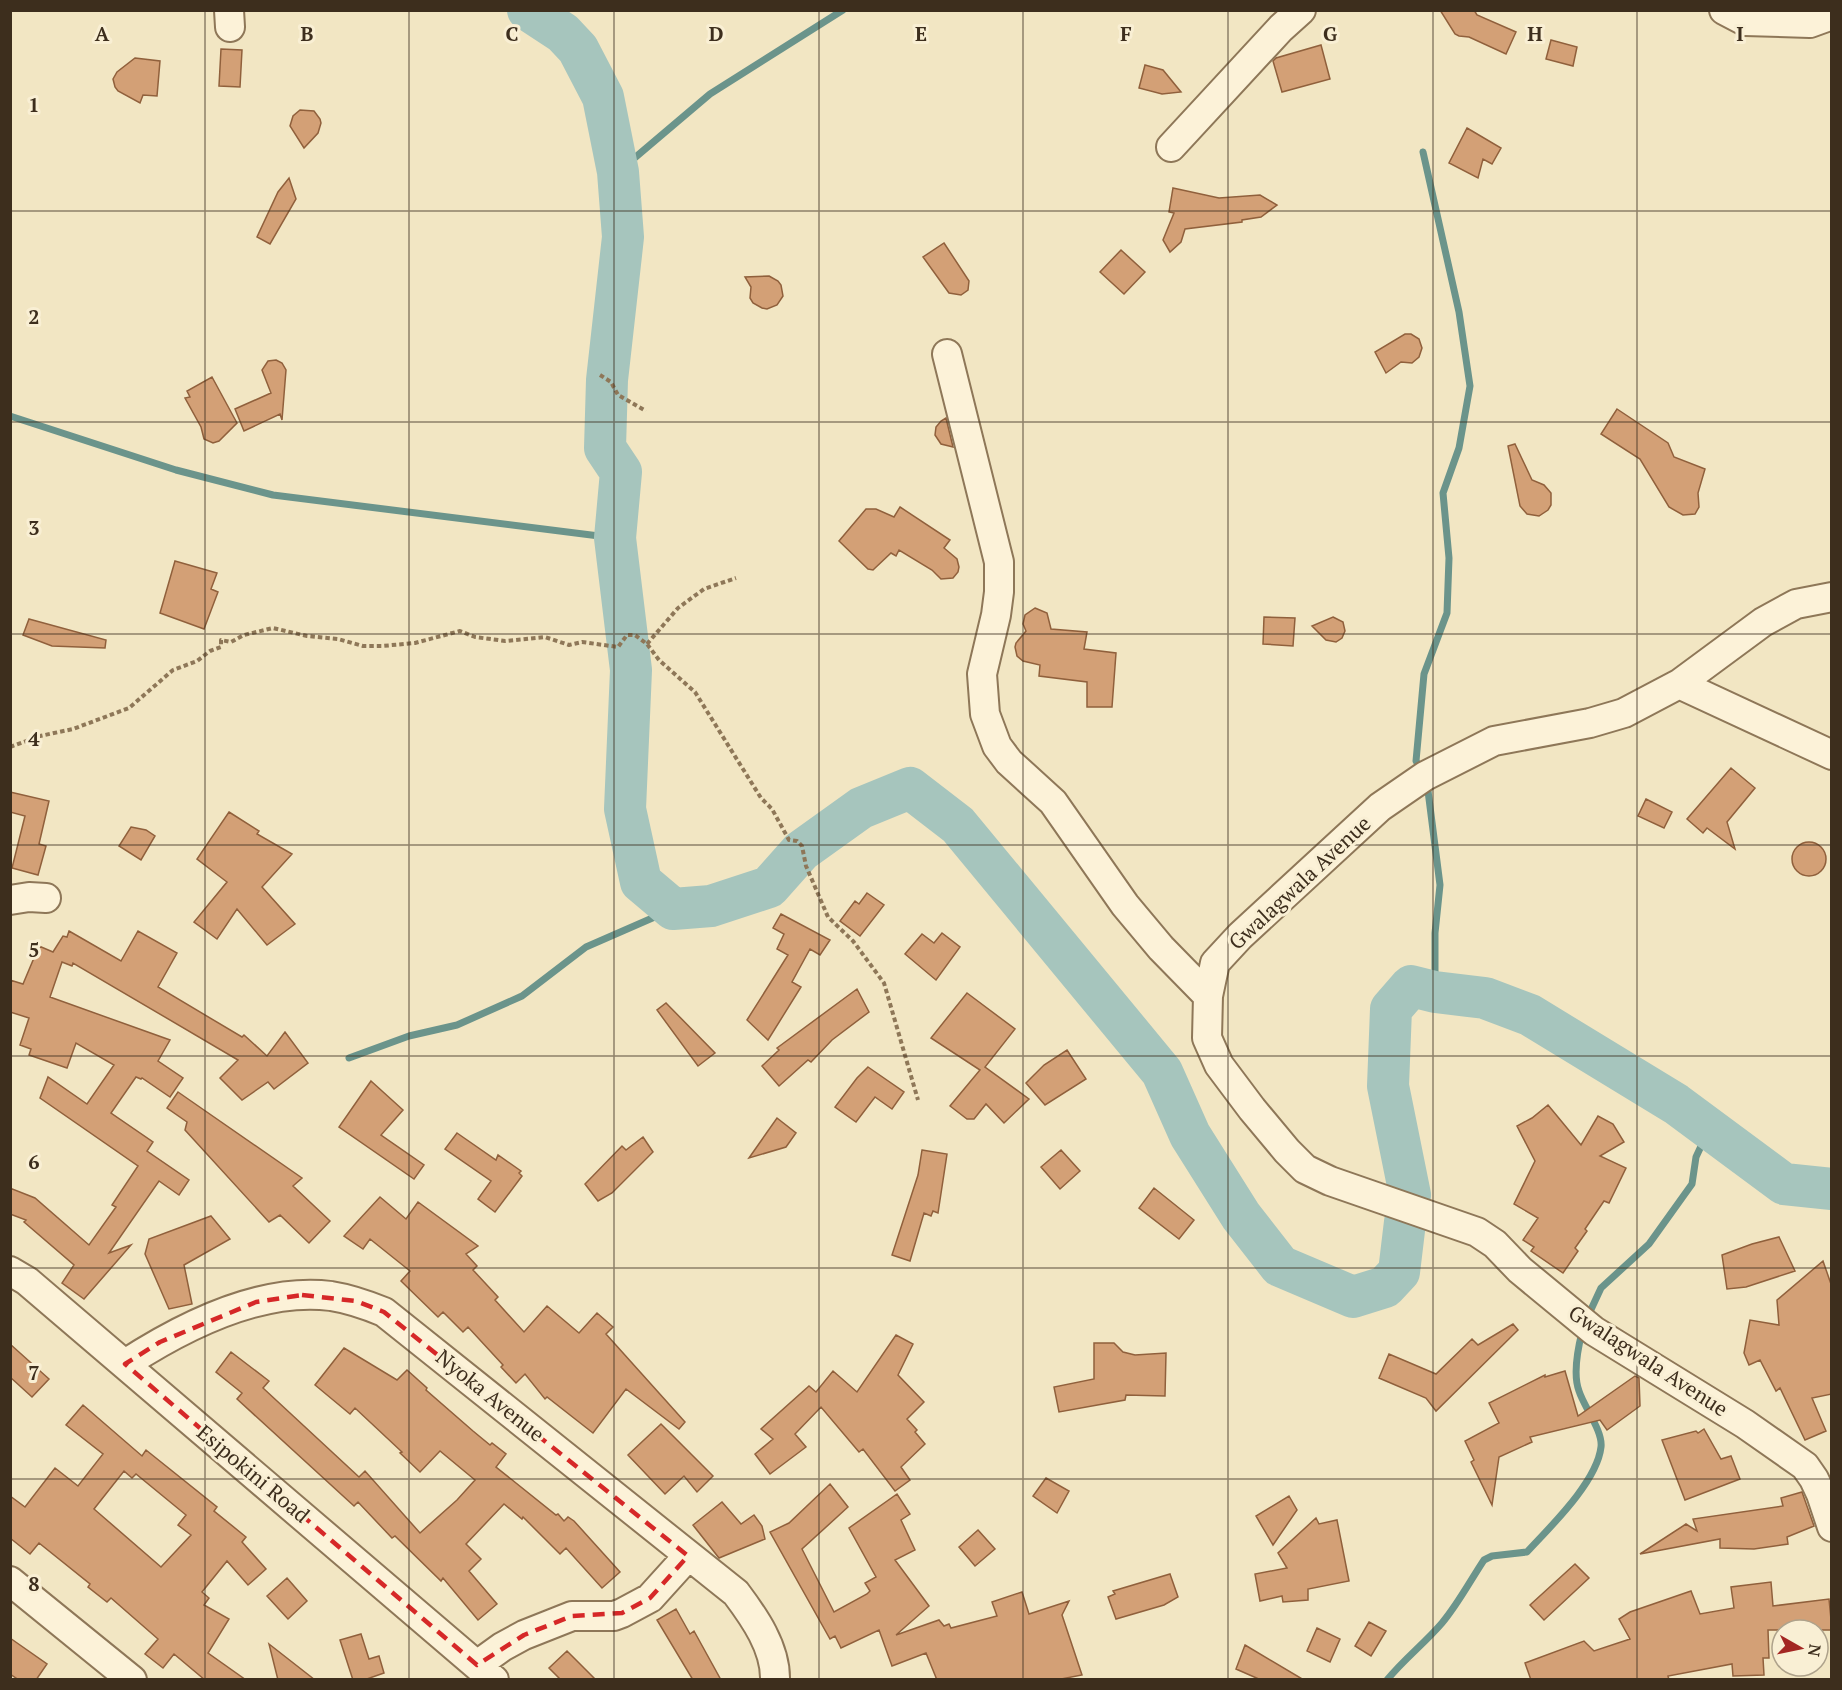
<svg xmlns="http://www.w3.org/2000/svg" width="1842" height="1690" viewBox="0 0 1842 1690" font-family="'PT Serif',serif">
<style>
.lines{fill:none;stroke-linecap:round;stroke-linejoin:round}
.stream{stroke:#6b948b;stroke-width:7}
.river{stroke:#a6c5bd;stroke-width:42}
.building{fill:#d3a076;stroke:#90603c;stroke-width:1.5;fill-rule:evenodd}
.minor-casing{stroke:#8e7758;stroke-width:32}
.path{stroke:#8e7758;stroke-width:4;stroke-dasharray:4.5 3;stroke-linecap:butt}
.minor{stroke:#fcf2d8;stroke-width:28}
.marked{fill:none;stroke:#d62828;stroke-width:4.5;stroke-dasharray:12 8;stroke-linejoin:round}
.grid{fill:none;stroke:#3d2e1d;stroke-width:1.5;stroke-opacity:0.55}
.labels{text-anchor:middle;stroke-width:6;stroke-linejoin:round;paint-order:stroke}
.street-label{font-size:21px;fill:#3d2e1d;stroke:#f9efd4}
.grid-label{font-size:20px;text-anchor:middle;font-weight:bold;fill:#3d2e1d;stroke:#f9efd4;stroke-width:6;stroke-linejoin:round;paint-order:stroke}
</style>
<rect width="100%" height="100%" fill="#f2e6c3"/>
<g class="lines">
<!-- stream -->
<path class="stream" d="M618 172 710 94 843 10
M10 416 176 470 273 495 615 538
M1422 770 1416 761 1424 674 1447 613 1449 558 1443 493 1459 448 1470 386 1459 312 1423 152
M1427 783 1440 885 1435 933V992
M349 1058 409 1036 457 1025 522 996 586 947 673 909
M1588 1316 1601 1288 1649 1244 1692 1184 1696 1157 1709 1129
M1387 1680C1404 1659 1425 1643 1442 1623 1458 1604 1470 1581 1484 1560L1492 1556 1527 1552C1550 1527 1597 1482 1601 1447 1603 1431 1584 1407 1579 1391 1573 1375 1578 1348 1582 1332"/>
<!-- river -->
<path class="river" d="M528 10 563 33 578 49 603 97 618 172 623 237 607 380 605 448 621 472 615 538 631 670 625 809 641 882 673 909 711 906 769 887 801 851 861 808 910 788 958 825 1162 1072 1190 1135 1241 1216 1280 1266 1353 1297 1385 1287 1399 1272 1405 1222
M1410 1195 1388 1086 1391 1009 1411 986 1435 992 1485 998 1530 1015 1676 1104 1784 1184 1832 1189"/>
</g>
<!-- building -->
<path class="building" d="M1440 10H1474L1477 15 1516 32 1506 54 1469 37 1459 36 1455 34Z
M1551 40 1577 47 1573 66 1546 59Z
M1321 45 1330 79 1282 92 1273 61 1276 58Z
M221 49 242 50 240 87 219 86Z
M135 58 160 61 157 96 143 95 140 103 118 91 115 87 113 79 117 72Z
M1145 65 1163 70 1181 92 1162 94 1139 88Z
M300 110 314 111 320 119 321 123 318 133 304 148 290 126 293 116Z
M1467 128 1501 148 1492 164 1483 159 1478 178 1449 163Z
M289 178 296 199 270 244 257 237 278 192Z
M1173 188 1219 198 1260 195 1277 205 1261 217 1242 220V222L1185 229 1181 242 1170 252 1163 240 1174 213 1169 212Z
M944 243 969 281 968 290 961 295 949 293 923 257Z
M1121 250 1145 272 1124 294 1100 272Z
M769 276 778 281 781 285 783 296 777 305 767 309 762 308 753 303 750 298 751 287 745 277Z
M1405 334H1411L1419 339 1422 348 1419 357 1412 363 1401 362 1386 373 1375 352Z
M276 360 282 363 286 370 282 420 280 414 244 431 235 409 271 393 262 370 268 361Z
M212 377 237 423 219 441 213 443 204 439 201 427 185 398 190 397 187 391Z
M1617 409 1668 443 1674 457 1705 469 1698 493 1699 507 1695 514 1683 515 1669 507 1640 459 1601 434Z
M946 418 953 447 941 444 935 435 936 427 941 421Z
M1515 444 1532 480 1544 485 1551 493V505L1548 510 1539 516 1527 514 1520 506 1508 446Z
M900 507 950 540 944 548 957 559 959 567 958 572 953 578 941 579 932 570 899 550 896 556 891 553 873 570 868 569 839 541 866 509H876L894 517Z
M175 561 217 573 211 589 218 592 204 629 160 613Z
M1035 608 1047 613 1051 629 1087 632 1084 649 1116 653 1112 707H1087V682L1039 676 1040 665 1023 661 1017 656 1015 647 1016 643 1026 631 1023 624 1025 615Z
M1264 617 1295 618 1293 646 1263 644Z
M1333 617 1343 622 1345 631 1342 638 1336 642 1326 640 1312 626Z
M29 619 106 640 105 648 52 646 23 635Z
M1731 768 1755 788 1727 822 1735 849 1707 828 1703 833 1687 819Z
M10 792 49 801 39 844 46 846 38 875 12 868 25 816 10 812Z
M1646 799 1672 812 1664 828 1638 816Z
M229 812 259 831 257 834 292 854 262 887 295 924 267 945 237 909 217 939 194 922 227 882 197 859Z
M131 827 146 830 155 836 141 860 119 846Z
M1792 859a17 17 0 1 1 34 0a17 17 0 1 1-34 0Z
M867 893 884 905 860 936 840 921 855 901 859 904Z
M781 914 830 940 820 955 810 949 792 982 801 987 768 1040 747 1020 788 955 777 949 784 934 773 928Z
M69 931 121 961 138 931 177 953 158 987 242 1037 244 1035 267 1056 285 1032 308 1063 274 1089 268 1082 242 1100 220 1078 238 1060 73 963 72 966 62 962 50 997 170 1040 158 1061 183 1078 170 1097 142 1078 141 1079 136 1077 111 1113 153 1142 147 1151 189 1180 179 1195 159 1181 109 1253 131 1245 84 1299 62 1283 74 1265 24 1222 26 1220 10 1214V1188L35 1198 89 1245 116 1207 112 1205 138 1166 40 1098 48 1077 87 1104 114 1065 76 1043 67 1068 29 1055 31 1049 20 1045 29 1018 10 1012V980L23 984 39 946 53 952 63 936 67 937Z
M942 933 960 947 936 980 905 954 922 934 934 943Z
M857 989 869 1012 832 1040 811 1062 808 1060 779 1086 762 1066 779 1050 777 1048Z
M967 993 1015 1029 985 1067 1029 1099 1004 1123 986 1104 974 1119H967L950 1106 980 1070 931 1038Z
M666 1003 715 1053 698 1066 657 1010Z
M1067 1050 1086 1079 1045 1105 1026 1083 1044 1065Z
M868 1067 904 1092 892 1109 875 1097 856 1122 835 1107 857 1078Z
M371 1081 403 1110 381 1135 424 1165 414 1179 339 1127Z
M178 1092 302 1178 293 1186 330 1221 309 1243 280 1215 269 1222 185 1130 187 1122 167 1108Z
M1548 1105 1581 1145 1598 1116 1613 1124 1624 1142 1600 1156 1626 1168 1609 1203 1604 1201 1585 1229 1587 1231 1575 1248 1578 1251 1563 1273 1531 1251 1534 1247 1523 1240 1538 1218 1514 1204 1535 1161 1517 1126 1532 1118Z
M777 1118 796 1133 786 1147 749 1158Z
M457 1133 496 1160 498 1155 521 1171 519 1173 522 1176 495 1212 478 1199 491 1181 445 1149Z
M643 1137 653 1152 612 1193 598 1201 585 1184 622 1146 626 1150Z
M922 1150 947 1154 938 1213 933 1211 931 1216 924 1213 910 1261 892 1255 918 1175Z
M1061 1150 1080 1171 1060 1189 1041 1167Z
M1154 1188 1194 1220 1179 1239 1139 1208Z
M380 1197 406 1219 418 1202 478 1246 466 1254 477 1266 473 1270 498 1297 495 1300 524 1332 547 1306 579 1333 597 1313 613 1327 606 1334 685 1422 679 1429 626 1389 593 1433 547 1397 545 1399 525 1374 516 1383 501 1367 503 1365 468 1327 463 1332 443 1312 438 1317 401 1281 410 1271 370 1239 363 1249 344 1236Z
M211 1216 230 1239 184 1265 192 1304 169 1309 145 1254 149 1239Z
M1779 1237 1795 1271 1746 1287 1727 1289 1722 1255 1752 1244Z
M1823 1261 1832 1287V1394L1812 1398 1826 1431 1805 1440 1780 1388 1776 1391 1760 1360 1749 1365 1744 1353 1750 1320 1779 1325 1777 1300Z
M1513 1324 1518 1330 1436 1411 1426 1398 1379 1378 1389 1354 1436 1374 1472 1339 1478 1345Z
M896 1335 913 1344 898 1375 924 1402 907 1419 917 1430 915 1432 925 1444 901 1467 910 1480 895 1491 863 1449 859 1452 821 1407 795 1434 806 1447 770 1474 755 1454 773 1439 761 1429 809 1386 816 1392 833 1371 857 1392Z
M1094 1343H1114L1123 1352 1135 1355 1166 1353 1165 1396 1126 1395 1125 1400 1059 1412 1054 1387 1094 1379Z
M10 1344 49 1379 32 1397 10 1377Z
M344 1348 397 1380 407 1370 427 1388 426 1390 473 1431 490 1445 492 1443 506 1454 496 1467 556 1515 558 1514 564 1521 568 1517 574 1521 620 1572 602 1588 566 1548 560 1554 523 1517 522 1519 504 1504 466 1544 481 1559 469 1571 497 1604 478 1620 443 1578 441 1581 395 1536 392 1538 358 1502 354 1506 237 1399 242 1393 216 1372 231 1352 269 1381 263 1388 359 1477 365 1471 420 1533 457 1500 475 1480 440 1451 420 1472 400 1453 402 1452 355 1408 350 1414 315 1385Z
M1565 1371 1578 1416 1635 1376 1639 1378 1640 1406 1607 1430 1600 1420 1530 1437 1532 1442 1499 1457 1492 1505 1471 1462 1474 1460 1465 1441 1499 1423 1489 1403 1545 1375V1377Z
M83 1405 142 1456 146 1450 217 1507 214 1511 246 1537 242 1542 266 1569 248 1585 227 1561 202 1592 209 1598 204 1605 229 1619 208 1653 246 1680H205L174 1654 163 1668 145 1654 158 1639 111 1598 107 1602 88 1587 90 1584 39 1543 30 1554 10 1538V1496L25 1507 55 1468 78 1486 103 1454 66 1425ZM124 1471 132 1478 136 1474 186 1515 178 1525 191 1535 161 1567 94 1509Z
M661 1424 713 1476 697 1492 684 1476 665 1494 628 1455Z
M1704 1429 1721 1459 1731 1456 1740 1479 1685 1500 1662 1440 1696 1431 1698 1433Z
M1046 1478 1069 1491 1057 1513 1033 1496Z
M830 1484 848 1507 802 1549 834 1612 867 1594 870 1591 865 1583 876 1577 849 1528 897 1494 910 1514 901 1520 915 1550 895 1560 929 1606 896 1635 939 1620 944 1626 949 1624 951 1628 997 1616 992 1602 1022 1592 1029 1614 1069 1601 1062 1615 1082 1675 1056 1680H937L926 1653 892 1666 879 1630 841 1648 835 1636 830 1639 770 1532 789 1523Z
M1802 1492 1814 1526 1787 1537 1788 1544 1754 1549 1720 1548V1539L1640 1554 1686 1524 1697 1531 1693 1519 1783 1506 1781 1498Z
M1289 1496 1297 1510 1273 1545 1256 1516Z
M722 1502 741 1524 754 1515 762 1526 765 1539 719 1558 693 1525Z
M1316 1518 1319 1524 1337 1520 1349 1581 1308 1589V1600L1283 1602 1282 1596 1260 1601 1255 1574 1287 1568 1278 1553Z
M978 1530 995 1549 975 1566 959 1547Z
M1575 1564 1589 1578 1544 1620 1530 1605Z
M1170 1574 1178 1597 1164 1605 1116 1619 1108 1597 1115 1594 1113 1591Z
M287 1578 307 1601 288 1619 267 1596Z
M1771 1582 1773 1606 1829 1599 1832 1630H1768L1769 1658H1763L1764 1675 1733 1676 1732 1664 1668 1676 1669 1680H1531L1525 1663 1584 1641 1594 1651 1630 1639 1619 1619 1630 1612 1691 1591 1700 1614 1734 1608 1731 1587Z
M676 1609 690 1634 694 1631 721 1680H693L657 1620Z
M1369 1622 1386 1631 1371 1656 1355 1646Z
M1317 1628 1340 1639 1330 1662 1307 1651Z
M361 1634 369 1659 379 1656 384 1673 364 1680H353L340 1640Z
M10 1638 47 1664 36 1680H19L10 1674Z
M269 1644 315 1680H278Z
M1245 1645 1304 1680H1261L1236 1669Z
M567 1651 596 1680H561L549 1668Z"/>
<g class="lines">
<defs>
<path id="minor" d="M229 10 230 27
M1724 10 1745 21 1810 23 1832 15
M1171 147 1281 28 1301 10
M947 354 999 562V592L996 615 982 674 985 714 997 746 1009 762 1053 802 1125 905 1161 948 1208 996
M1832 597 1796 604 1763 622 1679 684 1624 713 1590 723 1494 741 1425 776 1380 807 1240 936 1215 963 1208 996 1207 1038 1219 1065 1252 1109 1287 1151 1305 1169 1330 1181 1477 1232 1495 1244 1520 1270 1594 1331 1745 1424 1805 1466 1814 1479 1821 1494 1832 1527
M1679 684 1832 755
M10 900 29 897 46 898
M10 1271 27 1281 494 1680
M125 1364C182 1327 261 1287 331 1296 350 1299 367 1305 384 1312L736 1593C754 1617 776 1648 775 1680
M10 1581 132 1680
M477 1665 502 1647 524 1635 572 1616H614L622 1613 650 1598 688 1556"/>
</defs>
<!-- minor casing -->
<use href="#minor" class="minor-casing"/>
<!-- path -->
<path class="path" d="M600 375 611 382 618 395 646 411
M647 644 678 608 704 589 736 578
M10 747 40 736 73 729 129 708 173 670 197 661 210 651 221 647V640L231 642 244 635 273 628 307 636 338 639 363 646H382L415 643 460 631 475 637 505 641 545 637 569 645 582 642 618 647 627 635H635L647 644 659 660 695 692 761 798 772 809 789 840 797 841 802 846 806 866 828 917 853 941 884 983 918 1100"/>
<!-- minor -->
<use href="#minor" class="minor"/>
</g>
<!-- marked area -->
<path class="marked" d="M302 1295 356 1301 384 1312 688 1556 650 1598 622 1613 572 1616 524 1635 477 1665 125 1364 160 1342 256 1302Z"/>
<!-- grid -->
<path class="grid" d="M205 10V1680M409 10V1680M614 10V1680M819 10V1680M1023 10V1680M1228 10V1680M1433 10V1680M1637 10V1680M10 211H1832M10 422H1832M10 634H1832M10 845H1832M10 1056H1832M10 1268H1832M10 1479H1832"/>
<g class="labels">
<!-- street labels -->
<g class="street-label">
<text transform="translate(1300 883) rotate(-43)" y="7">Gwalagwala Avenue</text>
<text transform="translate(1648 1361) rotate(33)" y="7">Gwalagwala Avenue</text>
<text transform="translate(490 1396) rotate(39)" y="7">Nyoka Avenue</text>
<text transform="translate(253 1474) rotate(40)" y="7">Esipokini Road</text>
</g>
</g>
<g class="grid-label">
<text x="102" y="41">A</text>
<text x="307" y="41">B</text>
<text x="512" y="41">C</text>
<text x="716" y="41">D</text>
<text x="921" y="41">E</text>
<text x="1126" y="41">F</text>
<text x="1330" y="41">G</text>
<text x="1535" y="41">H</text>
<text x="1740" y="41">I</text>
<text x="34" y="112">1</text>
<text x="34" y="324">2</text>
<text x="34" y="535">3</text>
<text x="34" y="746">4</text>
<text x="34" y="957">5</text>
<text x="34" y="1169">6</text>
<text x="34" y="1380">7</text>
<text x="34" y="1591">8</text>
</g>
<!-- border -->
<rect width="1842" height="1690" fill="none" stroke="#3d2e1d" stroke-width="24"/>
<!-- north arrow -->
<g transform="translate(1800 1648) rotate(99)"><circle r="28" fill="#f9efd4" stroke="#aea28b" stroke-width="1.5"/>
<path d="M0-4.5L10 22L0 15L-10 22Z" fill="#a32622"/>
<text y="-9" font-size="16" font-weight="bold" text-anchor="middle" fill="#3d2e1d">N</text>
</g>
</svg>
